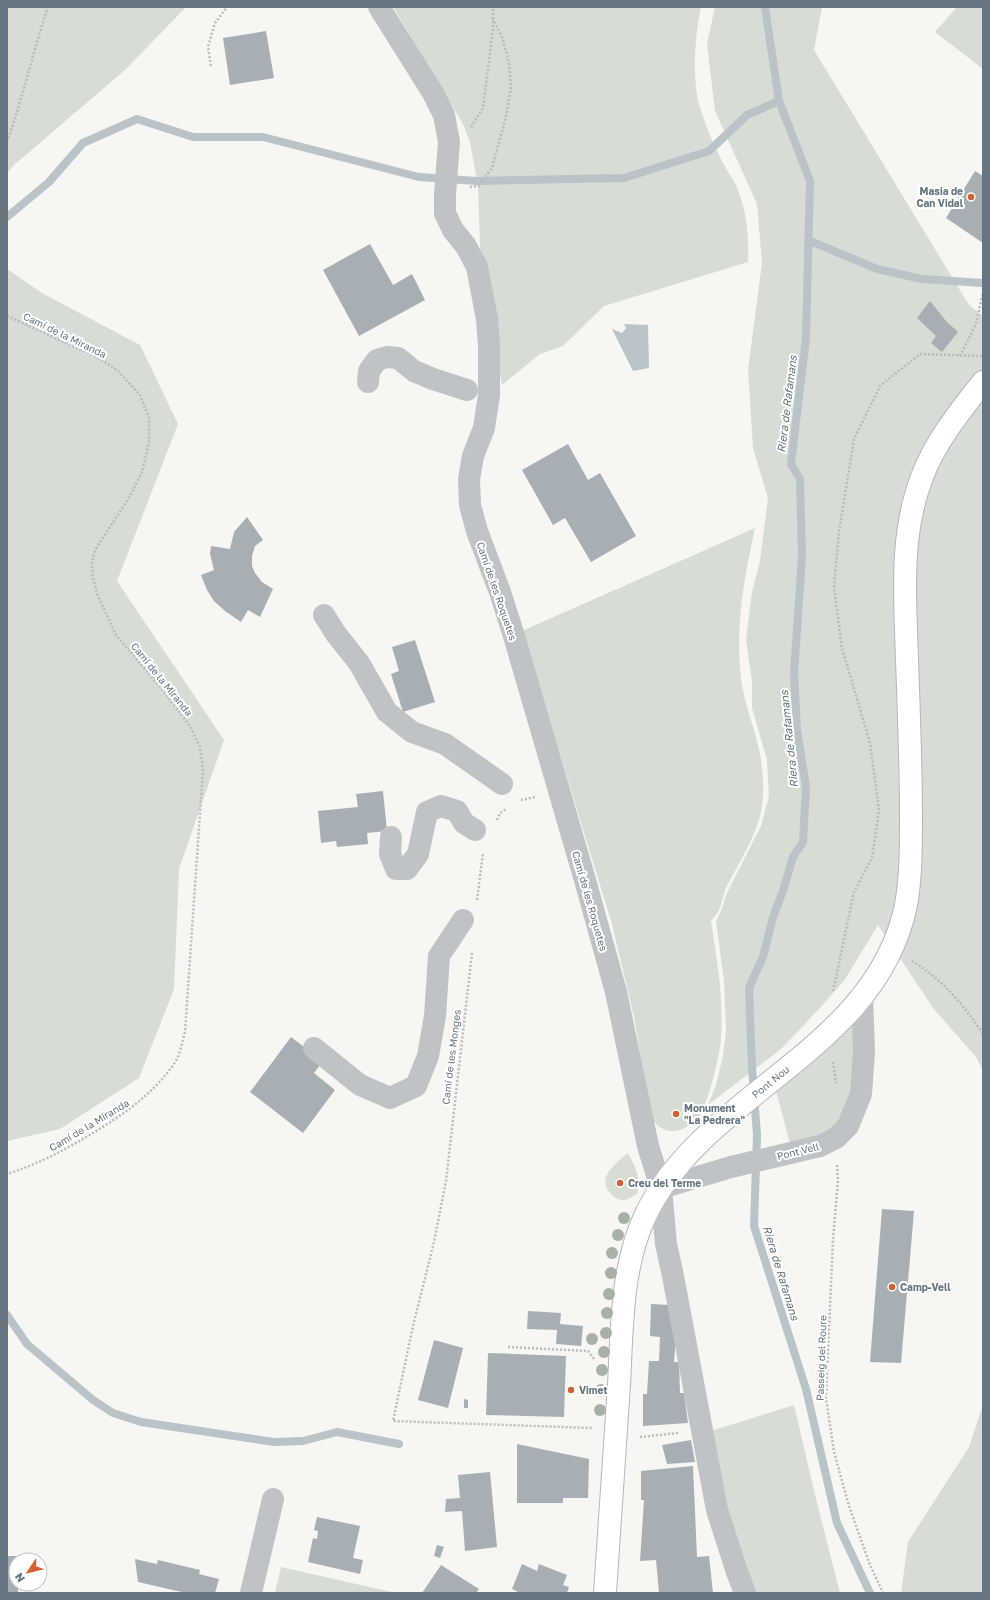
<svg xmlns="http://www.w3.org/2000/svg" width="990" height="1600" viewBox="0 0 990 1600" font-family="'Golos Text',sans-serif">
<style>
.green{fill:#d7dcd4}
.water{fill:#b9c3c8}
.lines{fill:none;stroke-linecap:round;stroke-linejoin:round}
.stream{stroke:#b9c3c8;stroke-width:8}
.building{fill:#a8afb4}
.major-casing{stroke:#b3b7ba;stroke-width:24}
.path{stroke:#b9bcbe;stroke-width:2.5;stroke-dasharray:2 2;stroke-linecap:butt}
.minor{stroke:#bfc3c6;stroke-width:22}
.major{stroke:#fff;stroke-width:22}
.tree{fill:#a8b1a5}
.poi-dot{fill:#d56034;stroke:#fff;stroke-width:1.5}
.labels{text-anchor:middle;stroke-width:4;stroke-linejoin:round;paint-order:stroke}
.poi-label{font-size:10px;font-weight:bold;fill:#677581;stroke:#fff;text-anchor:start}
.street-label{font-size:10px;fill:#677581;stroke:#fff}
.water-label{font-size:11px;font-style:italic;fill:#63757e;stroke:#fff}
</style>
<rect width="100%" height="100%" fill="#f6f6f3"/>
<!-- green -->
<path class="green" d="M7 7H186L125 70 14 165 7 173Z
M393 7H701C695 32 692 79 699 104 704 122 711 139 719 155 724 167 733 178 738 190 747 213 749 237 748 262L604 306 563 346 540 354 502 385 481 274 478 186 470 142 463 124Z
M715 7H822L814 50 969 305 983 316V1070L976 1057 933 1008 878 925 844 981 805 1024 781 1049 708 1105 716 1085 723 1056 726 1031 724 981 716 921 721 911 727 893 761 826 769 796 767 760 752 708V681L746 640 752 592 760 561 768 498 753 448 748 370 762 263 757 204 715 111 707 44Z
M957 7H983V69L935 32Z
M7 269 42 293 140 345 178 424 117 581 224 740 179 869 174 989 139 1078 60 1129 7 1141Z
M755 528C744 578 735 627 741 678 744 706 757 732 761 760 764 780 765 806 757 826 749 847 736 868 726 888 723 895 722 902 720 908 718 913 714 917 711 921 717 960 724 1000 721 1039 720 1054 708 1103 700 1115 696 1122 681 1132 673 1131 662 1131 656 1125 651 1117L634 1017 612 924 522 631Z
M858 1018 855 1098 839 1126 819 1137 790 1143 775 1087Z
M628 1153C635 1166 642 1179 637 1194 633 1196 628 1200 623 1200 612 1200 601 1185 607 1175 611 1166 621 1159 628 1153Z
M794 1405 815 1495 840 1593H743L711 1431Z
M983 1405V1593H901L908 1542 969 1447Z
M281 1567 396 1593H275Z"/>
<!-- water -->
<path class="water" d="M624 324 648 325 649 368 633 371 612 329 622 333 626 328Z"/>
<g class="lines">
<!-- stream -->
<path class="stream" d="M765 7 779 101 810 181 806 338 791 464 800 479 802 557 794 673 797 730 806 787 803 842 793 857 783 891 773 917 763 957 749 988 752 1067 757 1135 754 1226 806 1389 837 1523 870 1593
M7 217 49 182 83 143 137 119 193 137H263L419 177 477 181 624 178 709 151 747 115 779 101
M808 240 877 269 922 279 983 283
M7 1315 27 1344 93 1400 113 1413 141 1422 274 1442 303 1441 337 1432 399 1444"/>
</g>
<!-- building -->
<path class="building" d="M266 31 274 78 230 85 223 38Z
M975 171 983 176V243L946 218Z
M370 244 393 285 412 274 425 300 359 336 323 270Z
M930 301 946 321 958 332 942 352 931 343 936 336 917 318Z
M568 444 588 480 600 473 636 536 591 562 565 518 553 525 522 470Z
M247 517 263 540 255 546 252 556V566L255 573 262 582 273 589 260 617 248 610 241 622 225 611 214 601 207 590 201 575 214 570 210 554 211 546 230 549 234 532Z
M415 640 435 702 403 712 391 674 399 671 392 647Z
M383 791 387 831 367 833 368 844 337 847 336 841 321 843 318 811 358 807 356 794Z
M291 1037 323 1061 314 1073 335 1090 303 1133 250 1092Z
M882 1209 914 1211 901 1363 870 1362Z
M651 1304 669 1305 676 1337 674 1362H679L680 1393H684L688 1423 643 1426V1394H647L649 1361H659L660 1337 650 1336Z
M528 1311 561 1313 560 1324 583 1326 581 1346 556 1344 557 1330 527 1329Z
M434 1340 463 1348 448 1408 418 1400Z
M488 1353 566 1356 564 1417 486 1415Z
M464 1399 468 1400V1408H464Z
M691 1440 695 1462 667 1464 662 1445Z
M517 1444 589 1459 588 1498H563V1503H517Z
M693 1466 697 1557 709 1556 713 1593H659L656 1560 640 1561 644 1500H641V1471Z
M490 1472 497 1547 465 1551 462 1511 445 1512 446 1499 460 1498 458 1475Z
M317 1517 360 1526 353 1558 363 1560 360 1574 308 1562 313 1538 317 1539 318 1531 314 1530Z
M437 1545 444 1547 440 1558 434 1556Z
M7 1556H17L16 1584H18V1593H7Z
M135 1559 157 1564 158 1560 200 1570 199 1574 219 1579 215 1593H186L138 1582Z
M522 1564 537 1571 539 1564 567 1575 563 1585 569 1587 567 1593H520L512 1589Z
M441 1565 479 1589 476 1593H422Z"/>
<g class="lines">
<defs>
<g id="major">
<path id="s1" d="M605 1593C610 1524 614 1454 619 1385 622 1328 621 1266 646 1214 706 1091 876 1051 906 905 911 877 911 847 911 818 911 756 908 693 906 630 904 579 903 526 922 477 935 442 960 411 983 382"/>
</g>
</defs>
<!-- major casing -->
<use href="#major" class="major-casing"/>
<!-- path -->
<path class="path" d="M211 66 208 47 215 23 227 7
M471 127 483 108 493 29V7
M7 142C23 97 33 51 48 7
M470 187 478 186 492 168 505 121 511 88 509 62 502 37 493 19
M7 316 99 358 118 371 140 395 149 418V442L142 472 130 496 95 550 92 563 93 578 98 596 116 635 162 689 190 726 200 747 203 769 185 1032C182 1042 180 1056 174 1064 152 1095 124 1114 93 1133 65 1150 38 1164 7 1174
M960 356 976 324 983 292
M521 800 535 797
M497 820 500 813 506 809
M477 900 483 853
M472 953 446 1181 434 1242 413 1326 393 1421 592 1428
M912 961C942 979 964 1005 983 1034
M833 991 854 892 872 858 879 810 870 743 842 648 834 587 839 532 854 439 880 386 920 354 983 356
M833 1062 836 1083
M837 1165 838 1180 833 1239 826 1398 834 1452 849 1506 870 1565 883 1593
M508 1347 588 1351 595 1360
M640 1437 678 1433"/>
<!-- minor -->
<path class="minor" d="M379 7 433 93 444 115 449 142 445 194V213L453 230 466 246 477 267 487 319 489 345V395L484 428 473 456 469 479 470 505 477 531 500 592 514 636 585 880 616 992 648 1146 661 1188 666 1244 673 1276 717 1510 737 1572 745 1593
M368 382 369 371 377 360 387 357 398 358 414 371 433 379 467 390
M324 615 336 634 359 663 387 712 412 732 445 744 502 784
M391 837 390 854 396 869H407L418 854 427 812 441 806 457 811 464 823 475 830
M314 1048 360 1085 390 1098 416 1086 428 1056 435 1016 439 956 463 920
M661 1188 731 1167 820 1146 836 1138 848 1126 861 1094 864 1051 862 995
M251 1593 273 1499"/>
<!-- major -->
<use href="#major" class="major"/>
</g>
<!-- trees -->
<g class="tree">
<circle cx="624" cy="1218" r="6"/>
<circle cx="618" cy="1235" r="6"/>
<circle cx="612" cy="1253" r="6"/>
<circle cx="611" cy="1273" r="6"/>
<circle cx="609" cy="1294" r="6"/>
<circle cx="607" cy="1313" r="6"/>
<circle cx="606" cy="1333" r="6"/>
<circle cx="592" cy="1339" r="6"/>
<circle cx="604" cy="1352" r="6"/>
<circle cx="602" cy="1370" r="6"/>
<circle cx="601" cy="1390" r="6"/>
<circle cx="600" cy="1410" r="6"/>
</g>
<!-- markers -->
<g class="poi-dot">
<circle cx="971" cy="197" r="4"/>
<circle cx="676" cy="1114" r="4"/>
<circle cx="620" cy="1183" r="4"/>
<circle cx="892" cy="1287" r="4"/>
<circle cx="571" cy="1390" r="4"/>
</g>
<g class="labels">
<!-- poi labels -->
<g class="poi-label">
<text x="963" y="195" text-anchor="end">Masia de<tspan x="963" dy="12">Can Vidal</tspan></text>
<text x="684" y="1112">Monument<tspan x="684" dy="12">"La Pedrera"</tspan></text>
<text x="628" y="1187">Creu del Terme</text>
<text x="900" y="1291">Camp-Vell</text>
<text x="579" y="1394">Vimet</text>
</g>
<!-- street labels -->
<g class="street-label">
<text transform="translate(65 335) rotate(26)" y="4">Camí de la Miranda</text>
<text transform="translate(497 591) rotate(71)" y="4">Camí de les Roquetes</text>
<text transform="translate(162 679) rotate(51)" y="4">Camí de la Miranda</text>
<text transform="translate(590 901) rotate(74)" y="4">Camí de les Roquetes</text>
<text transform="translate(451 1057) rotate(-83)" y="4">Camí de les Monges</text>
<text dy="4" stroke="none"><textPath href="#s1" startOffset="566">Pont Nou</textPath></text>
<text transform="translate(89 1125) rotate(-31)" y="4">Camí de la Miranda</text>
<text transform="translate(798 1151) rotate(-14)" y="4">Pont Vell</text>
<text transform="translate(821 1358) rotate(-88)" y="4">Passeig del Roure</text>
</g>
<!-- water labels -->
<g class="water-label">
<text transform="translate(787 404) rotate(-83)" y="4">Riera de Rafamans</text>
<text transform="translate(789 739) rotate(-96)" y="4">Riera de Rafamans</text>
<text transform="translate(781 1273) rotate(73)" y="4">Riera de Rafamans</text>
</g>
</g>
<!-- border -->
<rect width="990" height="1600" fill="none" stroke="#677581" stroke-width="16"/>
<!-- north arrow -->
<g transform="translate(28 1572) rotate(235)"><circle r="19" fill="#ffffff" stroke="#c2c8cd"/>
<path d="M0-3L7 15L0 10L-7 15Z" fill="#d56034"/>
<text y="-6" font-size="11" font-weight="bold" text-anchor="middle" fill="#677581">N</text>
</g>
</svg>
